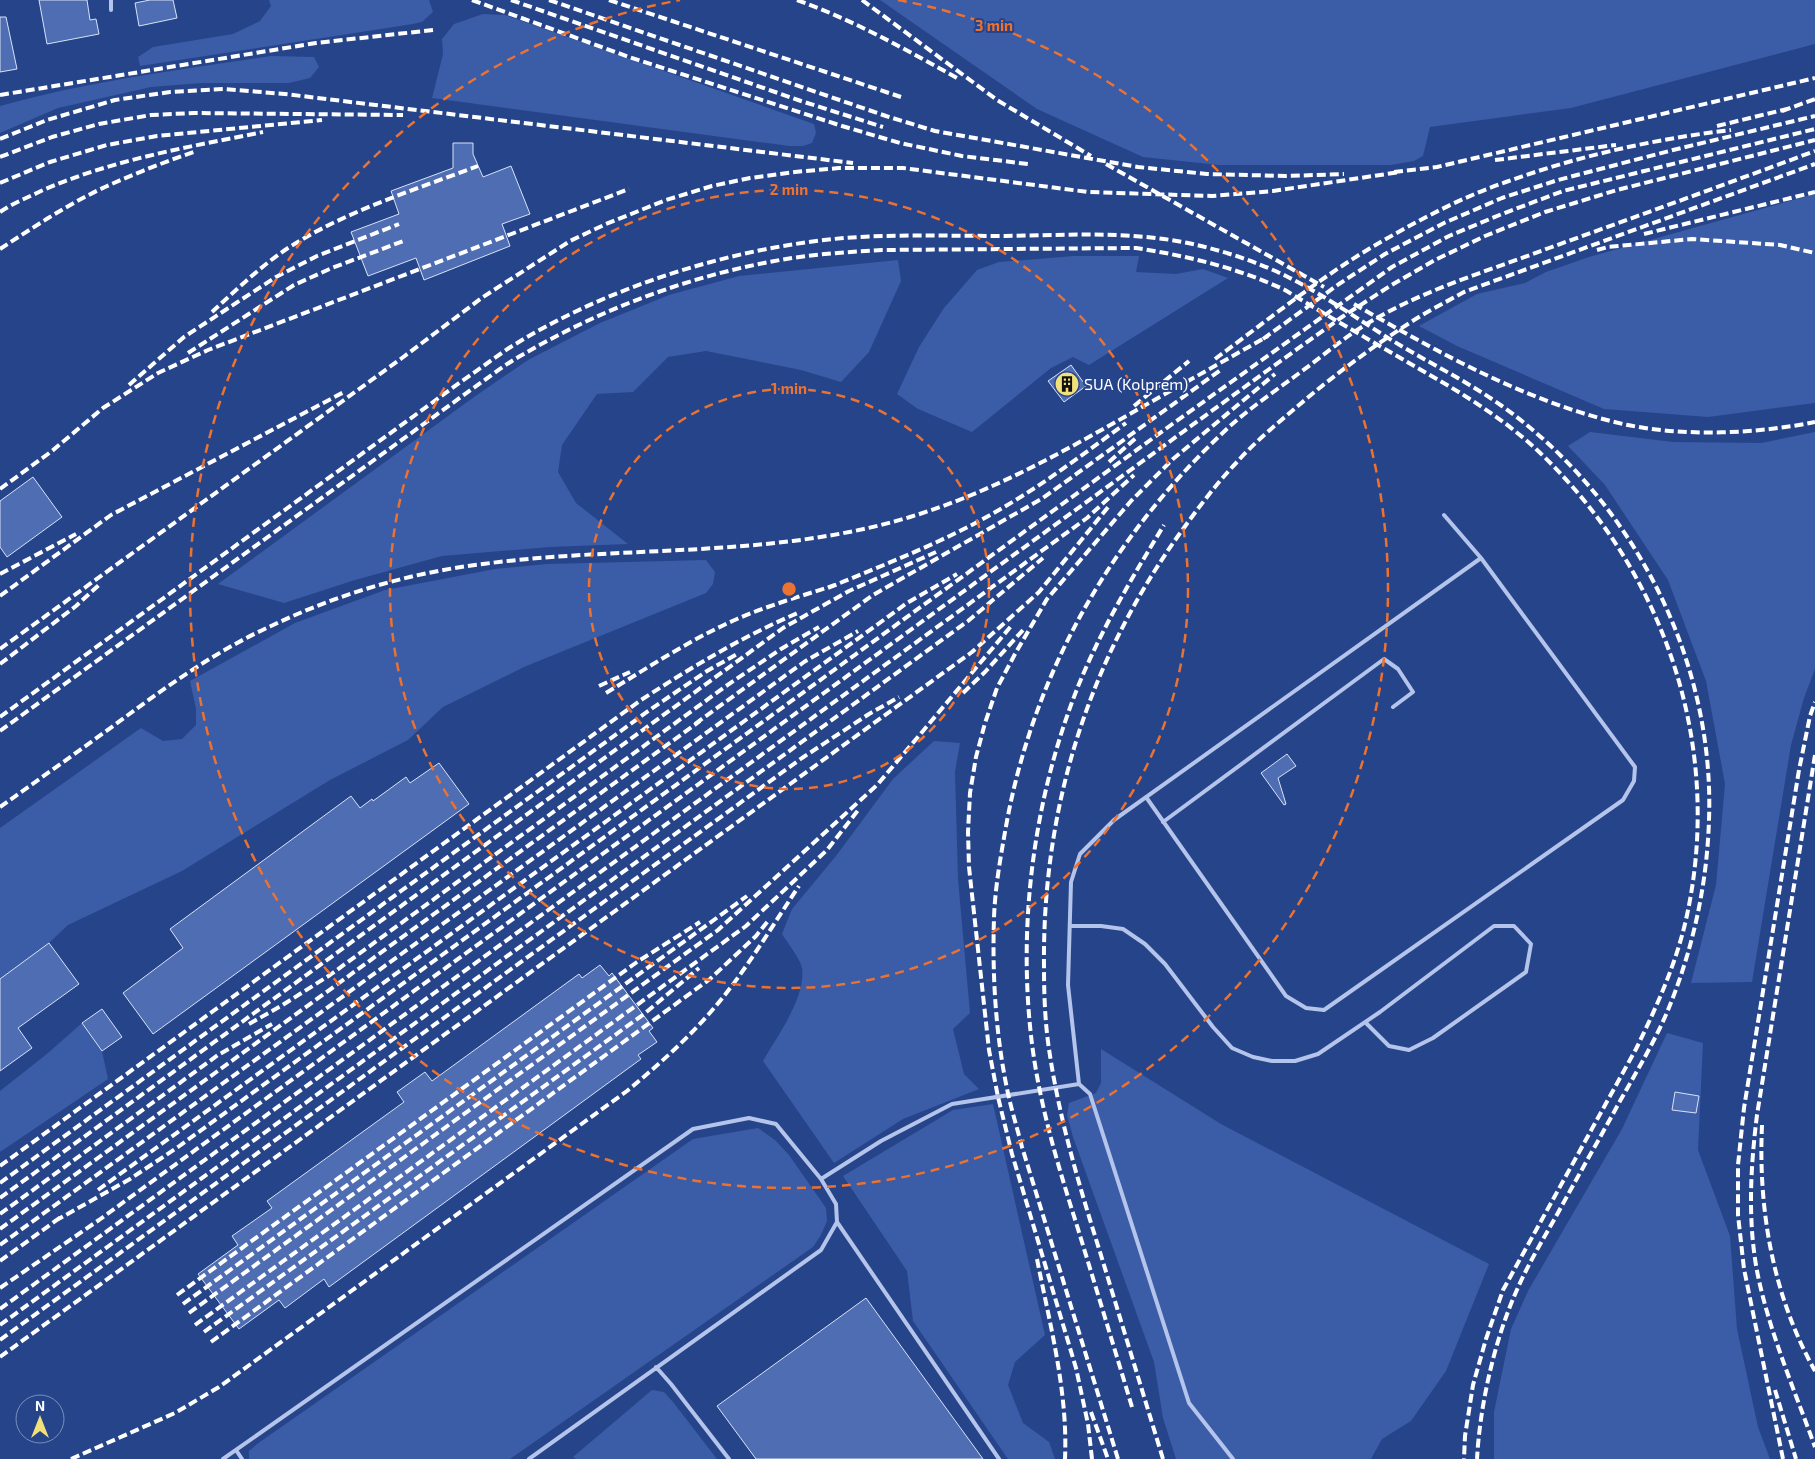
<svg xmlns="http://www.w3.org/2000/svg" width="1815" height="1459" viewBox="0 0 1815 1459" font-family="'Exo 2',sans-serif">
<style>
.green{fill:#3b5ca7}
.building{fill:#4f6db2;stroke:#d8e2f7}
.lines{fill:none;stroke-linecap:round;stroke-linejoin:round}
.lane{stroke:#b4c4ea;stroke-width:4}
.rail{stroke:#fff;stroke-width:4;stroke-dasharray:9 4;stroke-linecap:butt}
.ring{fill:none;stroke:#eb7230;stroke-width:2.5;stroke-dasharray:9 6}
.labels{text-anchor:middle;stroke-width:4;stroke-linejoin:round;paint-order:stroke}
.poi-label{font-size:16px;fill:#fff;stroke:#26448a;text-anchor:start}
.centre{fill:#eb7230;stroke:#26448a;stroke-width:2.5}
.ring-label{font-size:15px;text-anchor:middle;font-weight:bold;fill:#eb7230;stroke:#26448a;stroke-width:4;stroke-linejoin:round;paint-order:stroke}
</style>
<rect width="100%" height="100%" fill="#26448a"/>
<!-- green -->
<path class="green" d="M269 0H429L433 12 422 22 413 24 140 66 138 57 153 47 233 34 260 21 271 6Z
M880 0H1815V44L1571 108 1430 127 1423 156 1414 161 1391 165H1219L1143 157 1037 109Z
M483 14 505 15 814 124 816 133 812 143 803 146H789L432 98 443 54 442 39 454 24Z
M271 56 314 57 319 67 310 78 289 83H202L151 87 58 108 0 133V106C89 81 180 70 271 56Z
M1815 194V403L1708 417 1604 409 1457 346 1419 326 1477 294 1525 283 1546 272 1589 257Z
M1074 256H1139L1136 272 1176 274 1203 269 1228 278 1089 365 1073 357 1051 368 972 432 918 409 897 394 919 347 944 308 977 270 999 262Z
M898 260 901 281 869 352 841 382 801 370 706 351 668 357 633 392 597 394 562 445 558 472 576 503 628 544 550 547 442 556 355 580 284 603 218 584 474 397 528 360 600 323 669 295 739 276Z
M1590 432 1673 442 1761 443 1815 432V669L1804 698 1791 745 1752 982 1691 983 1716 885 1725 784 1706 681 1668 580 1605 485 1568 446Z
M706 560 715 572 713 584 706 593 524 667 443 707 408 740 330 780 182 871 68 925 49 943 0 979V828L141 728 163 741 182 739 196 725V709L190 681 295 623 385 590 495 569 547 564Z
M934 741 960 743 955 772 958 879 970 1013 953 1029 964 1074 979 1089 903 1119 834 1163 763 1061C777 1036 806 998 802 968 801 960 787 942 782 934L792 909 836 856 893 779Z
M82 1023 102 1051 108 1079 0 1152V1091L48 1053Z
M1667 1033 1703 1043 1698 1150 1730 1236 1737 1329 1758 1427 1770 1459H1494V1412L1511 1329 1528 1291 1622 1129Z
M1101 1049 1221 1124 1489 1264 1446 1371 1411 1421 1382 1439 1371 1459H1176L1163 1418 1154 1362 1073 1137 1067 1115 1069 1103 1096 1093 1101 1083Z
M993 1104 1045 1335 1015 1362 1008 1385 1023 1423 1049 1442 1055 1459H1008L913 1321 907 1271 843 1176 953 1110Z
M758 1128 775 1140 789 1155 826 1208 827 1221 821 1235 813 1247 510 1459H249V1451L257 1444 693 1139Z
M652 1390 664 1392 673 1402 717 1459H576L573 1457Z"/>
<!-- building -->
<path class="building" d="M39 0H87L90 20 96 19 99 34 47 44Z
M150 0H173L177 18 139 26 135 3Z
M0 17H6L17 69 0 72Z
M453 143H473V154L483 177 511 166 530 214 502 224 510 246 424 280 416 258 368 276 351 232 399 214 391 191 453 168Z
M1071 365 1086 386 1064 402 1048 381Z
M33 477 62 517 7 557 0 547V501Z
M1287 754 1296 766 1278 778 1286 804 1284 805 1261 773Z
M439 763 469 804 153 1034 123 993 183 948 170 929 351 796 360 808 372 799 373 801 406 777 410 783Z
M49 943 79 984 18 1028 32 1048 0 1071V979Z
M600 965 609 976 612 973 653 1028 649 1031 657 1042 638 1055 641 1059 329 1287 324 1279 285 1308 279 1300 239 1329 198 1274 238 1245 232 1236 272 1208 267 1201 404 1102 397 1092 425 1072 432 1081 579 974 582 978Z
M102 1009 122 1037 102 1051 82 1023Z
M1675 1092 1699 1096 1696 1113 1672 1110Z
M866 1298 983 1459H756L717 1406Z"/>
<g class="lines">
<!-- lane -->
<path class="lane" d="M111 0V10
M1444 515 1481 558
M1163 822 1384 659 1398 669 1413 692 1393 707
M1071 926H1101L1123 929 1145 944 1165 964 1213 1027 1232 1048 1253 1057 1272 1061H1295L1318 1054 1380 1012 1494 926H1514L1531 944 1526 972 1433 1038 1409 1050 1389 1046 1365 1022
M1079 1084 1068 985 1071 882 1080 854 1114 820 1481 558 1635 767 1634 781 1623 800 1324 1010 1306 1008 1286 996 1146 797
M837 1222 999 1459
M656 1367 671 1384 729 1459
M236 1450 242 1459
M223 1459 693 1129 749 1118 776 1124 821 1179 881 1141 952 1104 1079 1084 1090 1094 1189 1403 1233 1459
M529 1459 821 1250 837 1222 836 1204 821 1179"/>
<!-- rail -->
<path class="rail" d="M472 0 629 57 842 126 900 143 962 156 1028 164
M511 0 801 101 883 127
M549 0 886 116 935 131 1138 167 1207 174 1286 176 1344 174
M609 0 901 97
M797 0C853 20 905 49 957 78
M862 0 997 100 1091 156
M0 95 316 43 433 30
M1782 111 1815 99
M1717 126 1787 109
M0 139 47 120 115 100 170 92 224 89 285 94 853 163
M0 157 52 137 99 124 151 115 194 113 403 115
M1495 160 1616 145
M1106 164 1324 287
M1394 172 1437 167 1815 78
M0 183 50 162 107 145 157 136 322 120
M0 212C13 203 27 198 41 191 111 160 188 147 263 132
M1644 234 1815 192
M0 249C34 227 68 204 105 187 134 174 164 162 194 152
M1597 250 1608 247 1692 239 1780 245 1815 253
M1354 304C1439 353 1527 402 1623 424 1683 437 1755 434 1815 422
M212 312C236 290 261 266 288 248 346 211 414 190 478 166
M1263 339 1339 284 1385 254 1444 223 1502 198 1558 180 1673 150 1815 116
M188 353 294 285 332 268 406 240
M1215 359C1268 320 1323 275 1379 243 1419 220 1462 197 1506 182 1578 156 1654 139 1731 130
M129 385 184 337 276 277 317 256 399 224
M1134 406 1189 361
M1109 462 1137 437
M0 489 52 451 103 408 158 373 208 350 629 189
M0 574 76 534
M828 588C888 563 949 540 1004 507 1047 482 1086 452 1126 423
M0 596 111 515 344 392
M0 649 402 358 483 297 570 241 606 224 666 200 712 186 750 178 795 172 839 168H903L1088 192 1212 196 1273 191 1400 172
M0 664 76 606 101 583
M599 686 630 672
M606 693C649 667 691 639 737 619 769 605 802 596 835 585
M963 693 985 672 1023 630
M0 717 462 381C478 370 493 359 509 348 606 287 731 248 844 238 897 234 951 236 1005 236 1066 235 1128 231 1188 243 1221 250 1255 261 1286 276 1321 293 1359 320 1393 341 1429 363 1467 381 1502 406 1632 499 1715 659 1709 820 1707 885 1693 949 1668 1010 1655 1041 1637 1071 1620 1101 1600 1138 1579 1174 1559 1211 1544 1238 1528 1264 1516 1292 1494 1342 1480 1405 1477 1459
M695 724 873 595 1043 498 1222 369
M0 731 472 389C488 378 504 365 522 355 601 309 689 276 780 260 813 254 848 252 882 250L1136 248C1188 256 1238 268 1285 290 1326 315 1368 339 1409 363 1453 388 1498 414 1536 449 1663 568 1724 743 1687 915 1677 962 1657 1006 1636 1049L1503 1290 1486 1339 1473 1385 1465 1436 1464 1459
M1815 755 1757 1115C1750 1171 1747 1230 1760 1285 1773 1341 1796 1394 1815 1447
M0 807C41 778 83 748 124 718 170 684 218 650 271 626 338 594 409 573 483 564 625 545 771 559 910 517 990 493 1063 452 1135 411 1179 386 1224 361 1268 336
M249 1024 281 1006 330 975 726 686 781 649 819 627
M1762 1125C1758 1210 1773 1296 1815 1371
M0 1166 641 700C692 667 743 636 800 612
M0 1183 651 709 707 671 739 653
M98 1190 907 603 957 574
M0 1198 783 628 849 591 936 552
M0 1214 218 1055 272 1024
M55 1221 130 1179 178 1147 1171 425 1392 267 1449 236 1502 214 1563 191 1815 129
M0 1229 700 721
M0 1245 804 662 858 631
M1037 1259C1050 1325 1068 1392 1065 1459
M0 1261 61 1217
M0 1288 99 1220 1268 370 1342 317 1390 286 1435 260 1485 236 1545 212 1617 190 1815 140
M177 1295 637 962 700 922
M183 1304 747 896
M0 1309 1087 518 1134 475
M189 1313 718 930 877 785 923 731 1012 625
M0 1325 968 621 1043 558
M195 1325 746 926 827 850 859 809
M204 1332 644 1014 699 968
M0 1340 802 758 869 714 899 697
M211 1342 710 979 756 936 768 921
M0 1357 972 652 1039 592 1109 506
M1775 1390 1796 1459
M1132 1407C1114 1347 1096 1288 1078 1229 1059 1169 1040 1107 1032 1044 1017 924 1034 796 1079 684 1102 628 1133 576 1164 525
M1091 1412 1108 1459
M71 1459 175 1413 219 1387 627 1091C656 1067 683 1043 708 1015 743 976 770 929 799 886
M1092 1459 1088 1424 1076 1368 1012 1154 998 1097 989 1050 969 867 968 832 970 793 976 757 985 723 997 688 1015 654 1047 599 1131 501 1173 459 1275 374
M1118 1459 1022 1147C1018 1131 1013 1115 1009 1098 996 1040 992 978 994 918 995 889 1000 860 1005 832 1032 674 1112 535 1229 427 1250 408 1275 391 1298 374 1323 356 1348 334 1375 319 1429 288 1491 270 1549 248 1638 216 1726 184 1815 151
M1163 1459C1142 1390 1121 1321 1100 1252 1079 1185 1059 1118 1049 1049 1045 1022 1044 995 1044 968 1042 811 1087 664 1178 536 1196 511 1215 485 1237 462 1253 444 1273 427 1292 411 1329 379 1369 349 1411 322 1428 311 1446 302 1464 292L1815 164
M1783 1459 1744 1269 1738 1215V1165L1744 1108 1799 770 1810 716 1815 702"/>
</g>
<!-- distance rings -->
<g class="ring">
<circle cx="789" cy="589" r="200"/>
<circle cx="789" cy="589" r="399"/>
<path d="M898 0A599 599 0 1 1 680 0"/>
</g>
<!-- icons -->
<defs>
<symbol id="building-disc" viewBox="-11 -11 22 22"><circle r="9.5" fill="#f2e179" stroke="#26448a"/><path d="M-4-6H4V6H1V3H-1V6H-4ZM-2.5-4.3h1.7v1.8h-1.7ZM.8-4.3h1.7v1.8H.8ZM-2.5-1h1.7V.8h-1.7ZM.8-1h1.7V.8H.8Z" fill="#111"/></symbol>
</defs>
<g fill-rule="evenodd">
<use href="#building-disc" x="1053" y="370" width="28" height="28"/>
</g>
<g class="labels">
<!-- poi labels -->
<g class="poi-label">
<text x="1084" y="390">SUA (Kolprem)</text>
</g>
</g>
<circle cx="789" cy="589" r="8" class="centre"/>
<g class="ring-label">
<text x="994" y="31">3 min</text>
<text x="789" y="195">2 min</text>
<text x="789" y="394">1 min</text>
</g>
<!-- north arrow -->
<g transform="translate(40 1419)"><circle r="24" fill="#26448a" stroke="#7d8fb9"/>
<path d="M0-4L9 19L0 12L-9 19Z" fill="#f2e179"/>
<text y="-8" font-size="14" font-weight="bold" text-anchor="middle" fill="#ffffff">N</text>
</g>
</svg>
